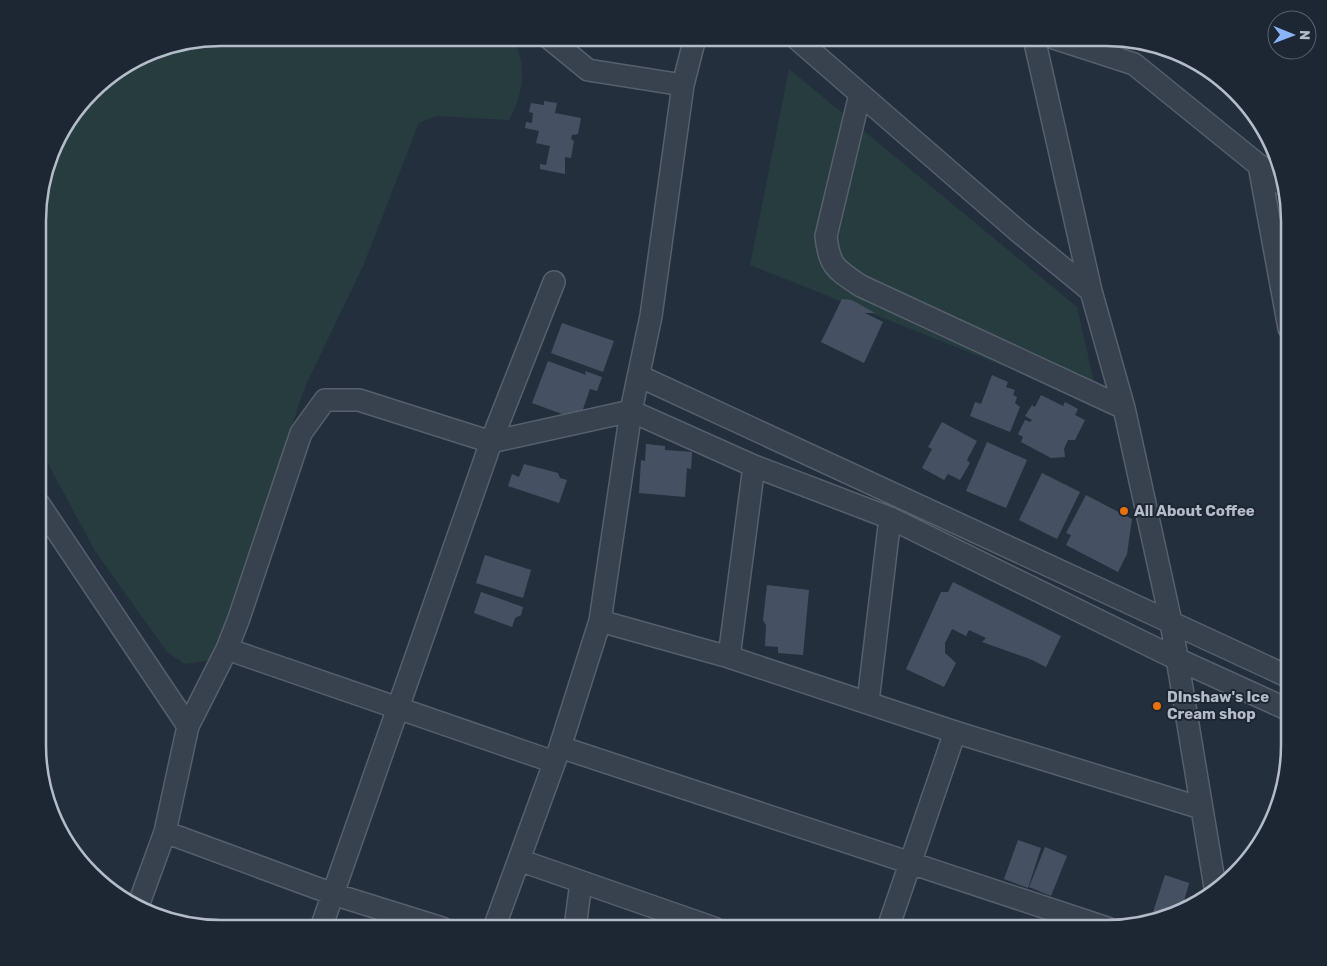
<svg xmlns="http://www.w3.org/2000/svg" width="1327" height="966" viewBox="0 0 1327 966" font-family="Rubik,sans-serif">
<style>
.green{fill:#263c3f}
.building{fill:#455162}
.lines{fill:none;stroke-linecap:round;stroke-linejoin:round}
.minor-casing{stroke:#565f6c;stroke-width:24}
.minor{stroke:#38414e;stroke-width:21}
.food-dot{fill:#e8710a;stroke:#1d2633;stroke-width:2}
.labels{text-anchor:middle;stroke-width:4;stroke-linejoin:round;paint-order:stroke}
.poi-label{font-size:15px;font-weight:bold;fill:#b4bcc9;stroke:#1d2633;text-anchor:start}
.rim{fill:none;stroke:#b4bcc9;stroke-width:2.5}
</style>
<rect width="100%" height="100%" fill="#242f3e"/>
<!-- green -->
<path class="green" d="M221 38H511C529 62 523 95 509 120L436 116 419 123 363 266 305 387 212 660 185 664 167 652 95 551 39 447V197L57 140 100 83 151 51Z
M789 69 1077 307 1099 404 750 265Z"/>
<!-- building -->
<path class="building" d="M544 101 557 103 555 113 581 118 578 134 572 135 571 139 574 141 571 158 565 157V174L540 169V164L546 165 550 146 536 143 539 131 525 128 526 122 532 123 533 113 529 112 531 103 544 105Z
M842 299 852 300 875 313H865L883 322 864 363 821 342Z
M562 323 614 341 603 372 551 353Z
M548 361 586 375 585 371 602 377 597 391 590 389 582 412 570 417 532 403Z
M992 375 1008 382 1006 387 1015 390 1013 395 1017 397 1015 403 1020 407 1010 432 970 416 975 402 981 404Z
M1041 395 1063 406 1065 402 1078 409 1075 415 1085 420 1075 440H1068L1064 449 1065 457 1051 458 1021 442 1023 437 1018 434 1025 420 1030 422 1032 420 1025 416 1032 405 1035 407Z
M942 422 977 441 967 460 970 463 960 480 948 474 944 480 922 468 932 449 928 447Z
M987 442 1027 460 1006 508 966 491Z
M646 444 665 446V450L692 452 691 469 687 468 685 497 639 493 641 460 645 461Z
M524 464 558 473 560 478 567 480 559 503 508 486 512 474 519 477Z
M1042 473 1080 492 1057 539 1019 520Z
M1086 495 1132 519 1127 554 1118 572 1066 545 1071 535 1066 533Z
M485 555 531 570 523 598 476 583Z
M953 582 1061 636 1046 667 1030 659 982 642 986 638 969 630 966 636 952 629 945 643V653L956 663 944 687 906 669 941 592H948Z
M767 585 809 590 803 655 778 653V647L765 646 766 625 763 620Z
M481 592 523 607 521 615 515 618 512 627 474 613Z
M1018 840 1041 848 1028 888 1004 879Z
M1045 847 1067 856 1051 896 1029 887Z
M1165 875 1189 883 1184 901 1194 904 1187 910 1151 918Z"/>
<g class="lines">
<defs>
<path id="minor" d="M549 38 588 70 683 85
M796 38 1019 232 1091 291 1124 408 1171 622 1215 887
M1034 38 1091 291
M1054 38 1134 64 1282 184
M860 94 826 236C829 267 837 270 861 286L1124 408
M1259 165 1289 328
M639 376 1289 677
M39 504 188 726
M600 621 729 657 955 732 1201 808
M227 649 554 762
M729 657 754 466
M868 702 890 518
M560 747 1107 928
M165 832 333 894 442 928
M519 860 714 928
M138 906 165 832 188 726 227 649 239 618 301 433 325 400H359L491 442 631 411 754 466 890 518 1177 659 1289 710
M321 928 491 442 554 282
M494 928 560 747 600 621 631 411 651 316 683 85 695 38
M575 928 581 882
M888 928 955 732"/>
</defs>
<!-- minor casing -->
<use href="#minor" class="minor-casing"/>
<!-- minor -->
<use href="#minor" class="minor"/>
</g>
<!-- markers -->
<g class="food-dot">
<circle cx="1124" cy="511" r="5"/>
<circle cx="1157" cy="706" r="5"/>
</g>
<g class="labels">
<!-- poi labels -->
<g class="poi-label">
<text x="1134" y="516">All About Coffee</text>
<text x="1167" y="702">DInshaw's Ice<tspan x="1167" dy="17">Cream shop</tspan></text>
</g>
</g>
<!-- crop -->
<path d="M0 0H1327V966H0ZM221 46H1106A175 175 0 0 1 1281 221V745A175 175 0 0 1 1106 920H221A175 175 0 0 1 46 745V221A175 175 0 0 1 221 46Z" fill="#1d2633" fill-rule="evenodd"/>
<path class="rim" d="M221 46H1106A175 175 0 0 1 1281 221V745A175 175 0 0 1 1106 920H221A175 175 0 0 1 46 745V221A175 175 0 0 1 221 46Z"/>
<!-- north arrow -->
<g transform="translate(1292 35) rotate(91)"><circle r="24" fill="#1d2633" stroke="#59626f"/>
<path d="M0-4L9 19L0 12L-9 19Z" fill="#8ab4f8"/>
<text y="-8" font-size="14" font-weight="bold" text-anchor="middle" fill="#b4bcc9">N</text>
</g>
</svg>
